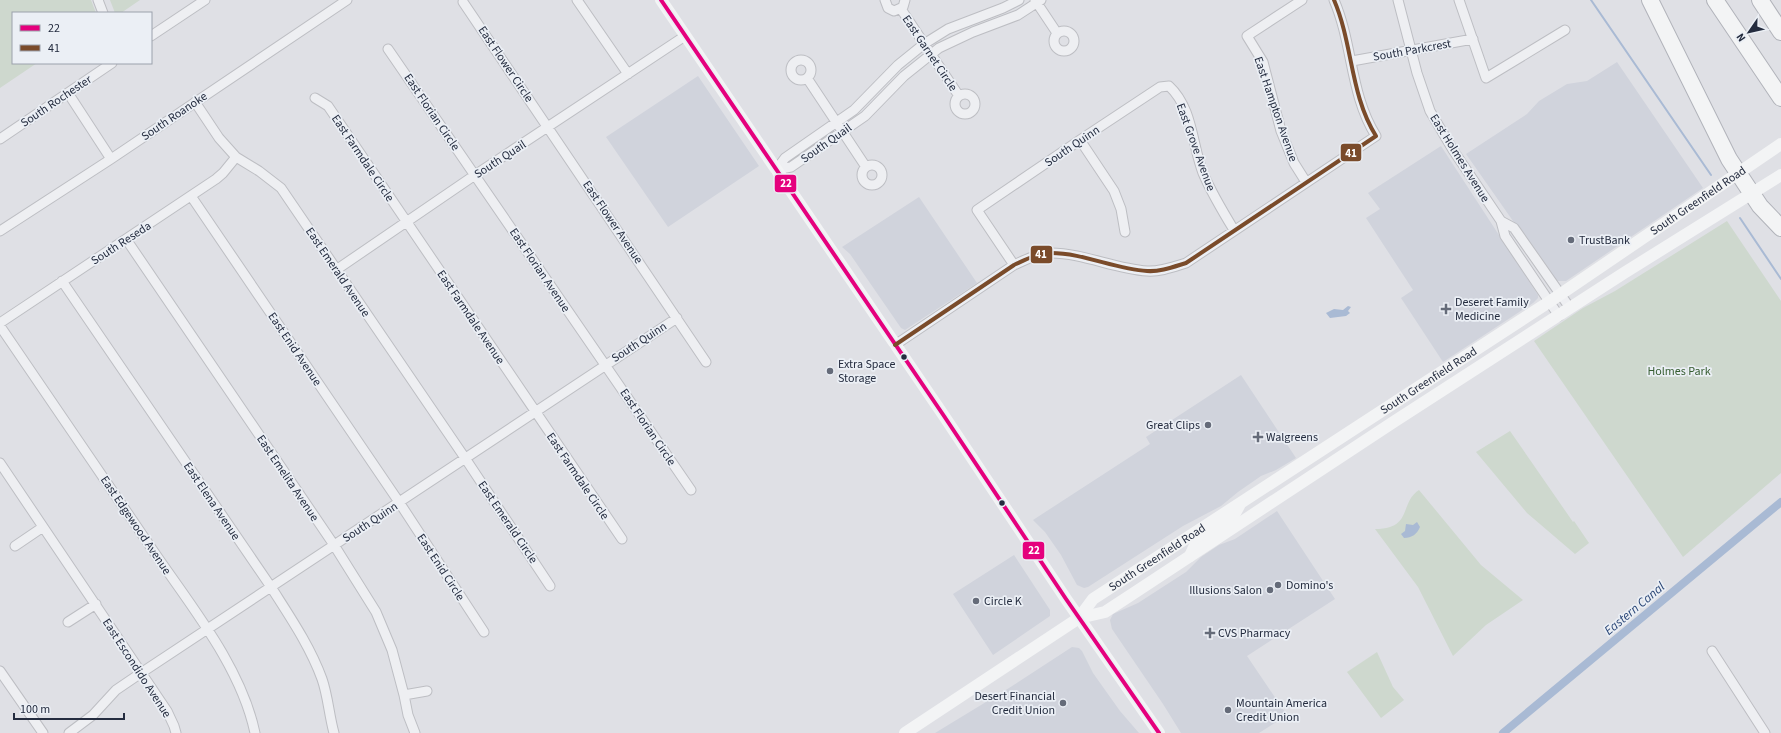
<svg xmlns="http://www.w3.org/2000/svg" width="1781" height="733" viewBox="0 0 1781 733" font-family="'Source Sans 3',sans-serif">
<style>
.built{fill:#d0d3dc}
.green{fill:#ced8ce}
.water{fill:#a9bad4}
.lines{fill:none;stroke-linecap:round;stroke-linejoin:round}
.stream{stroke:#a9bad4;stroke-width:2}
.canal{stroke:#a9bad4;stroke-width:8}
.street-casing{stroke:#bdbec3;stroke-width:11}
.highway-casing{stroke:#b1b3ba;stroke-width:18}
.street{stroke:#eeeff2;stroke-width:9}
.secondary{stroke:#f3f4f5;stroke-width:12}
.highway{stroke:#f3f4f5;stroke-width:16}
.bus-1-casing{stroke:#ebeff5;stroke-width:7}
.bus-2-casing{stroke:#ebeff5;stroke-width:7}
.bus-1{stroke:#e5007d;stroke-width:4}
.bus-2{stroke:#7a4b2a;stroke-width:4}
.poi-dot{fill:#656b79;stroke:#ebeff5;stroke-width:1.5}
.bus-dot{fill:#242c3f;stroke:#ebeff5;stroke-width:1.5}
.labels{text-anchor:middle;stroke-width:3.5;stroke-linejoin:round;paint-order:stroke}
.street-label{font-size:12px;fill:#242c3f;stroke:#ebeff5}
.poi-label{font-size:12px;fill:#242c3f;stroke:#ebeff5;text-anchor:start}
.park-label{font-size:12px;fill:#355c30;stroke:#ebeff5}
.water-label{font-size:13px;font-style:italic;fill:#2b4777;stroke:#ebeff5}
.line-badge{stroke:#ebeff5;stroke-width:1.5}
.badge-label{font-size:11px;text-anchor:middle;font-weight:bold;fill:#fff}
</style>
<rect width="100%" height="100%" fill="#dfe0e5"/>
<!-- built -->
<path class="built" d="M1617 62 1703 188 1566 281H1556L1553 278 1466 154 1527 114 1539 101 1567 84 1587 81Z
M698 76 759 166 668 227 606 137Z
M1441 146 1538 295V298L1533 303 1443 362 1401 298 1413 290 1366 218 1380 209 1368 193Z
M919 197 977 283 905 330 901 328 850 254 842 247Z
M1241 375 1296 458 1276 470 1261 476 1238 492 1221 506 1183 526 1088 587 1084 588 1077 585 1061 555 1045 532 1033 520 1150 444 1146 437Z
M1277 511 1335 599 1247 656 1287 715 1259 733H1181L1163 704 1112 629 1110 620 1113 614 1138 603 1186 572 1201 557 1219 545 1235 539Z
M1014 555 1050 610V616L993 655 953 594Z
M1072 647 1079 648 1082 651 1093 673 1120 711 1139 733H935L1009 688Z"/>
<!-- green -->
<path class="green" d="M0 0H91L96 13H13V63H37L0 88Z
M110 0H140L121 13H115Z
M1727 221 1781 301V473L1683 557 1534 341 1583 308 1615 291Z
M1510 431 1573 522 1574 521 1589 543 1575 554 1527 513 1476 452Z
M1419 490 1481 565 1523 600 1486 625 1453 656 1418 587 1375 529C1413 529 1399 503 1419 490Z
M1377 652 1393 687 1404 700 1381 718 1347 672Z"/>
<!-- water -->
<path class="water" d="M1348 306 1351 307 1348 311 1350 313 1346 316 1330 318 1326 313 1334 309 1343 310Z
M1417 522 1420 527C1417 534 1412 538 1404 538L1401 534 1405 531 1406 524 1413 525Z"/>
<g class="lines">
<!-- stream -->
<path class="stream" d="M1591 0 1711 175
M1740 218 1781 279"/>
<!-- canal -->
<path class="canal" d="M1503 733 1781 502"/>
<defs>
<path id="street" d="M98 0 103 13
M577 0 628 74
M885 0 888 8 894 11 903 7 905 0
M1035 0 1057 33
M1302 0 1247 36 1263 62 1281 131 1294 163 1306 182
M1398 0 1417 73 1430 111 1453 150 1501 221 1505 236 1559 316
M1459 0 1486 78 1565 30
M463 2 706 362
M901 9 959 96
M1054 41a10 10 0 1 1 20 0a10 10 0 1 1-20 0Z
M151 36 205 0
M388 49 691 490
M791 70a10 10 0 1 1 20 0a10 10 0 1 1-20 0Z
M1352 61 1473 39
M807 78 866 167
M68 93 111 159
M955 104a10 10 0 1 1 20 0a10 10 0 1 1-20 0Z
M315 98 328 106 622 539
M195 102 219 138 236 157 259 171 281 188 465 458 550 586
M0 139 112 63
M1080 140 1114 191 1121 209 1125 232
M862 175a10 10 0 1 1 20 0a10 10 0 1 1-20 0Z
M776 170 791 167 865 116 904 76 939 48 973 32 1018 15 1041 0
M776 170 785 158 854 110 898 65 924 44 948 29 1003 8 1019 0
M191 196 399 502 484 632
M1501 221 1514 228 1570 308
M0 231 111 159 347 0
M126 239 334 545 376 612 392 650 404 695 408 715 415 733
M1014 265 977 210 1080 140 1160 87 1169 86C1193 108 1192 145 1203 173 1212 194 1223 212 1234 230
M336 270 475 175 685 36
M62 281 271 587C290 617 310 646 322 679 328 696 329 715 334 733
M0 323 216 179 223 173 236 157
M0 326C51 400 101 475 152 549 190 605 241 666 255 733
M895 345 1014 265C1025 260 1038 253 1051 253 1083 253 1115 269 1147 271 1160 272 1173 267 1186 263L1376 136C1350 95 1353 44 1334 0
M0 463 167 711 174 726 176 733
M15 546 43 527
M68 622 96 604
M1712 651 1765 733
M0 671 43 733
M404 695 427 691
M69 733 93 715 116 690 141 673 677 318"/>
<path id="highway" d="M1650 0 1729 159 1760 206 1781 228
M1715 0 1781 98
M1760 0 1781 32"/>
</defs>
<!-- street casing -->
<use href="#street" class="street-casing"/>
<!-- highway casing -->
<use href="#highway" class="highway-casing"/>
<!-- street -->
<use href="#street" class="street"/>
<!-- secondary -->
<g class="secondary">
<path d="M661 0 944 416 1066 599 1159 733"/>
<path d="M1190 556 1196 543 1233 517 1239 506"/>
<path id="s1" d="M1079 618 1093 599 1549 302 1781 144"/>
<path d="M905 733 1079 618 1105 612 1134 593 1395 421 1624 273 1781 175"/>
</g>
<!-- highway -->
<use href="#highway" class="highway"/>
<defs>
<path id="bus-1" d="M661 0 944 416 1066 599 1159 733"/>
<path id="bus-2" d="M895 345 1014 265C1025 260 1038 253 1051 253 1083 253 1115 269 1147 271 1160 272 1173 267 1186 263L1376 136C1350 95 1353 44 1334 0"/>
</defs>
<!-- bus-1 casing -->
<use href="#bus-1" class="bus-1-casing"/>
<!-- bus-2 casing -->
<use href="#bus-2" class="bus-2-casing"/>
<!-- bus-1 -->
<use href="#bus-1" class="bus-1"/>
<!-- bus-2 -->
<use href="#bus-2" class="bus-2"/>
</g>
<!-- markers -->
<g class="poi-dot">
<circle cx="1571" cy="240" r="4"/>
<path d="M1444 303h4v4h4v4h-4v4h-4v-4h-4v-4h4z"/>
<circle cx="830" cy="371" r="4"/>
<circle cx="1208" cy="425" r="4"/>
<path d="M1256 431h4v4h4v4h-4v4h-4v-4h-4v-4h4z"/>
<circle cx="1278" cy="585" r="4"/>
<circle cx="1270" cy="590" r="4"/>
<circle cx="976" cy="601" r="4"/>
<path d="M1208 627h4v4h4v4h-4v4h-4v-4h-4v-4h4z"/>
<circle cx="1063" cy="703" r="4"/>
<circle cx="1228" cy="710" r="4"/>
</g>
<g class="bus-dot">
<circle cx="904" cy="357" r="3.5"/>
<circle cx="1002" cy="503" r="3.5"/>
</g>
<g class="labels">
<!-- street labels -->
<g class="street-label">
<text transform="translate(1412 50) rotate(-10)" y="4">South Parkcrest</text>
<text transform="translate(930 53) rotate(56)" y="4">East Garnet Circle</text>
<text transform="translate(506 64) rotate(56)" y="4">East Flower Circle</text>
<text transform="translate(56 101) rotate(-34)" y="4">South Rochester</text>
<text transform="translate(1276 109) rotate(71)" y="4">East Hampton Avenue</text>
<text transform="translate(432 112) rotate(56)" y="4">East Florian Circle</text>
<text transform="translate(174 116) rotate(-34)" y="4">South Roanoke</text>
<text transform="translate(826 143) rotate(-35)" y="4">South Quail</text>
<text transform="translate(1072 146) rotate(-34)" y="4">South Quinn</text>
<text transform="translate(1196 147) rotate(70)" y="4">East Grove Avenue</text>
<text transform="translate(363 158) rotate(56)" y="4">East Farmdale Circle</text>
<text transform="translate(1460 158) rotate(58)" y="4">East Holmes Avenue</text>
<text transform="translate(500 159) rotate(-33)" y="4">South Quail</text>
<text dy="4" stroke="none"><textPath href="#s1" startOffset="748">South Greenfield Road</textPath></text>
<text transform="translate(613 222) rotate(56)" y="4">East Flower Avenue</text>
<text transform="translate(121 243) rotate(-33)" y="4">South Reseda</text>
<text transform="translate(540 270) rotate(56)" y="4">East Florian Avenue</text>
<text transform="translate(338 272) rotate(56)" y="4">East Emerald Avenue</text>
<text transform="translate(471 317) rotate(56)" y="4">East Farmdale Avenue</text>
<text transform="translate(639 342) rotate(-33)" y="4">South Quinn</text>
<text transform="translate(295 349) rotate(56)" y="4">East Enid Avenue</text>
<text dy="4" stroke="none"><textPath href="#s1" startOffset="424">South Greenfield Road</textPath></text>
<text transform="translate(648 427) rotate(56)" y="4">East Florian Circle</text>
<text transform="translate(578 476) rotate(56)" y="4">East Farmdale Circle</text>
<text transform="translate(288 478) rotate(56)" y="4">East Emelita Avenue</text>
<text transform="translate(212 501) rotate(56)" y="4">East Elena Avenue</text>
<text transform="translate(370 522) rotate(-33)" y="4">South Quinn</text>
<text transform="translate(508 522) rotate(56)" y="4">East Emerald Circle</text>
<text transform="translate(136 525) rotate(56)" y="4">East Edgewood Avenue</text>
<text dy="4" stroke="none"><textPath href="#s1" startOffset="100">South Greenfield Road</textPath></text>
<text transform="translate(441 567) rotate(57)" y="4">East Enid Circle</text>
<text transform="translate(137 668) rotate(57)" y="4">East Escondido Avenue</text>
</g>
<!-- poi labels -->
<g class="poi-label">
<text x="1579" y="244">TrustBank</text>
<text x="1455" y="306">Deseret Family<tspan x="1455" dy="14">Medicine</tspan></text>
<text x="838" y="368">Extra Space<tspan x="838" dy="14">Storage</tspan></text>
<text x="1200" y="429" text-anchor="end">Great Clips</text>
<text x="1266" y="441">Walgreens</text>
<text x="1286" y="589">Domino's</text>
<text x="1262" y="594" text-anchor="end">Illusions Salon</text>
<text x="984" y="605">Circle K</text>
<text x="1218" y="637">CVS Pharmacy</text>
<text x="1055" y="700" text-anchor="end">Desert Financial<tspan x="1055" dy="14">Credit Union</tspan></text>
<text x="1236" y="707">Mountain America<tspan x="1236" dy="14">Credit Union</tspan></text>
</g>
<!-- park labels -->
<g class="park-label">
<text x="1679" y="375">Holmes Park</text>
</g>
<!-- water labels -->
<g class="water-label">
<text transform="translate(1634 608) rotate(-40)" y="5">Eastern Canal</text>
</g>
</g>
<g class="line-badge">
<rect x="1340" y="143" width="22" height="19" rx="4" fill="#7a4b2a"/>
<rect x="774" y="174" width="23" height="19" rx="4" fill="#e5007d"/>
<rect x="1030" y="245" width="23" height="19" rx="4" fill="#7a4b2a"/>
<rect x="1022" y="541" width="23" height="19" rx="4" fill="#e5007d"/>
</g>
<g class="badge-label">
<text x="1351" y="157">41</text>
<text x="786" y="187">22</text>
<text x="1041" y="258">41</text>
<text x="1034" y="554">22</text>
</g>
<!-- legend -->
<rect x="12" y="12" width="140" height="52" fill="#ebeff5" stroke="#9ba1ac"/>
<rect x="20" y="25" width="20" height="6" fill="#e5007d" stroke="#9ba1ac"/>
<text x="48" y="32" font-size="12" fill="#242c3f">22</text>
<rect x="20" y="45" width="20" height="6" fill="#7a4b2a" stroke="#9ba1ac"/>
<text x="48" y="52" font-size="12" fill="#242c3f">41</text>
<!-- north arrow -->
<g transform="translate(1749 32) rotate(236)" stroke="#ebeff5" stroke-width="3" paint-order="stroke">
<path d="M0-3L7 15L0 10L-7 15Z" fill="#242c3f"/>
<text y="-6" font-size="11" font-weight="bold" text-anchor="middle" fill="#242c3f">N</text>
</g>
<!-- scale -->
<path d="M14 713v6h110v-6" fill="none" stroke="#242c3f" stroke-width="2"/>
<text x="20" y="713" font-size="12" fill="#242c3f" stroke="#ebeff5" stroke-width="3" paint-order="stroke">100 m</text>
</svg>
